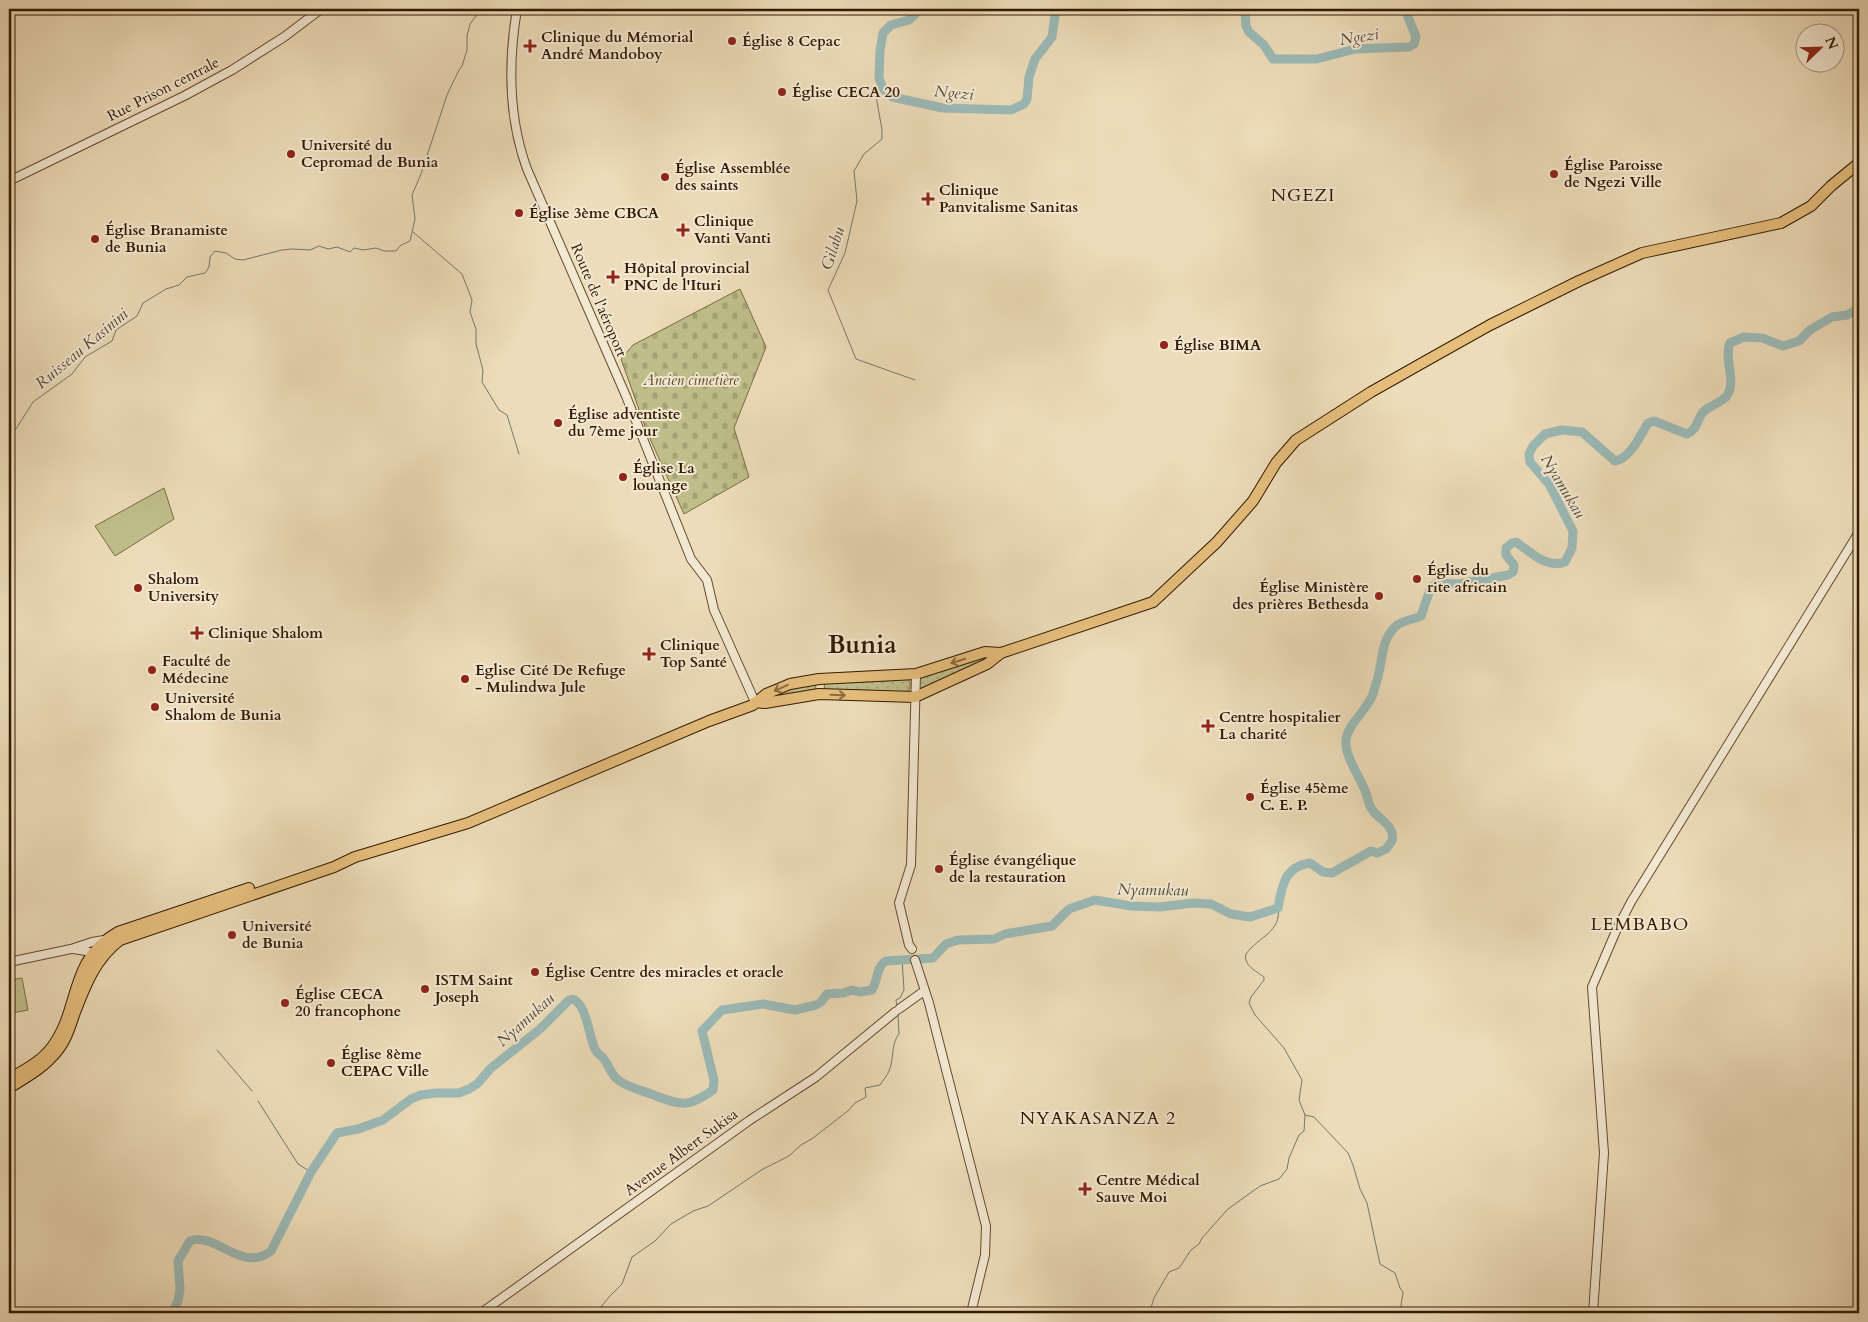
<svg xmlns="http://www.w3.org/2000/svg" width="1868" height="1322" viewBox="0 0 1868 1322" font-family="Cardo,serif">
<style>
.grass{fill:url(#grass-dots);stroke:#796c45}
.cemetery{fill:url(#cemetery-stones);stroke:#796c45}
.pitch{fill:#bfbe8a;stroke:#796c45}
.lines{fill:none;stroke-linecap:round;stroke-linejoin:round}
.stream{stroke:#717a6e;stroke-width:1}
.river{stroke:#9bbab7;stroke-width:9}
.minor-casing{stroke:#624a2e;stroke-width:10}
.major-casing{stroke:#331a00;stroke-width:12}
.minor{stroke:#f3e8d2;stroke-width:8}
.major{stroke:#e6be7c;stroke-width:10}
.oneway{stroke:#8c6c3e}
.poi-dot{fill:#8f2418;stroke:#f3e8d2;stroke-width:2}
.labels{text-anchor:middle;stroke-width:4;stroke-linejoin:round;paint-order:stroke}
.poi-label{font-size:15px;font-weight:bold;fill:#331a00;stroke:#f3e8d2;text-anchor:start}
.street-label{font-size:15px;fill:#331a00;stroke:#f3e8d2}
.park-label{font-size:15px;font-style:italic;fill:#5d4b29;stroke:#f3e8d2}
.water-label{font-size:16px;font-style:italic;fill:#524a37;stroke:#f3e8d2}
.quarter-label{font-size:18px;letter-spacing:1px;fill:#331a00;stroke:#f3e8d2}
.town-label{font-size:25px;font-weight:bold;fill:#331a00;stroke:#f3e8d2}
</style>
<defs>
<pattern id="grass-dots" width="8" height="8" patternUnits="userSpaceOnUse" patternTransform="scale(1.25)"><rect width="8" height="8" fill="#bfbe8a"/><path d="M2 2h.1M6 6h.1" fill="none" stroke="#a5a375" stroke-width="1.8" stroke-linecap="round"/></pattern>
<pattern id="cemetery-stones" width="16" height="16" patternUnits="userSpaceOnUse" patternTransform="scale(1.25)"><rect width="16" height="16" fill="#bfbe8a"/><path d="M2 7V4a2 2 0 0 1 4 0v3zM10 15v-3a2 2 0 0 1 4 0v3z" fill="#a5a375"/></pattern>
</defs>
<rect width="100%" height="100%" fill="#eddcb9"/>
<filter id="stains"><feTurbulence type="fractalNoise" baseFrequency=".004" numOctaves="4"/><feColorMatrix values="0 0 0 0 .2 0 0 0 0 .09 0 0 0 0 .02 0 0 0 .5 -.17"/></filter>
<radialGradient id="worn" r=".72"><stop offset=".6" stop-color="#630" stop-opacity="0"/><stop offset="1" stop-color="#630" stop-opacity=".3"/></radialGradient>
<!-- grass -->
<path class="grass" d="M986 657 985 660 921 690 917 687 918 678Z
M906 678C911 682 911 684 909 690L903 693 827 690 824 687 825 683Z
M814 684 816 688 813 691 766 699 790 687Z"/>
<!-- cemetery -->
<path class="cemetery" d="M740 289 766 347 734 428 749 477 684 514 647 432 621 359 633 345Z"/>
<!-- pitch -->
<path class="pitch" d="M164 488 174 519 115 556 95 526Z
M22 978 28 1010 13 1013 9 991V980Z"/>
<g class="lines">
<!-- stream -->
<path class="stream" d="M883 89 876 96 882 130V139L864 154 854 171 857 201 845 253 828 290 856 359 915 380
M413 232 462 274 472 300 470 312 476 329V344L483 370 482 382 499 410 507 415 519 454
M9 435 16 429 33 402 72 374 85 357 112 341 116 330 137 316 143 303 166 289 179 285 187 277 205 273 209 267 210 257 215 251 226 253 235 259 243 260 282 250 292 249 310 250 319 246 328 249 337 247 350 252 354 248 363 250 376 248 384 251H396L401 245 410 241 415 219 412 195 421 174 447 95 459 70 462 66 467 50V36L470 24 481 9
M897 1007 896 1000 900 998 904 990 902 959
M217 1050 252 1091
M258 1101 298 1164 311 1172
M1305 1115 1314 1117 1348 1153 1353 1165 1360 1189 1367 1203 1380 1264 1395 1273 1400 1288 1403 1292C1403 1300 1398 1305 1404 1313
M596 1313 609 1297 622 1284 632 1257 655 1241 671 1224 693 1211 708 1206 763 1169 789 1156 801 1145 813 1138 849 1110 855 1103 866 1097 865 1088 880 1085C883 1080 887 1076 889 1071 894 1060 891 1043 899 1034L898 1014
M1146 1313 1151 1308 1154 1298 1169 1272 1179 1268 1191 1250 1199 1244 1202 1238 1228 1209 1260 1186 1279 1179 1287 1169 1289 1158 1299 1135 1304 1131 1305 1115 1299 1100 1302 1080 1284 1048 1255 1015 1249 1003 1251 997 1264 980V977C1256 971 1243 965 1246 954 1258 937 1282 932 1278 908"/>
<!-- river -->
<path class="river" d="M920 9 909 20 891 25 883 33 880 51 879 78 883 89 892 97 943 108 1011 110 1024 104 1027 99 1029 77 1035 59 1052 37 1056 9
M1245 9 1246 26 1249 32 1264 45 1273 59H1317L1355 49 1409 47 1414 44 1416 37 1405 9
M172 1313 178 1301 180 1289 178 1261 190 1241C216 1231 241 1274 271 1251L311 1172 337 1133 358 1129 383 1120 411 1099 421 1095 436 1093H459L469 1089 477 1084 491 1068 540 1029 569 1000 573 999C588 1006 588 1037 596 1051 598 1054 602 1056 604 1059 609 1066 611 1074 617 1079 627 1088 643 1090 656 1096 683 1106 689 1107 713 1090L714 1080 702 1031 722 1010 763 1004 795 1010 816 1005 821 1002 827 994 843 993 852 990 860 992 872 990C878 980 876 967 886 961L933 958 946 944 958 940 994 939 1005 934 1052 926 1069 909 1095 900 1131 906 1160 907 1193 903 1211 904 1231 914 1250 917 1278 908C1282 886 1284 867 1310 863L1323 872 1332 873 1371 851 1377 853 1386 849 1392 841C1396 825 1377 819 1371 808 1368 803 1368 798 1366 793 1361 778 1344 756 1346 740 1348 723 1367 711 1373 694 1375 686 1378 679 1379 672 1383 655 1382 639 1396 626 1403 620 1413 620 1421 616L1431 587 1437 583 1458 584 1508 575 1513 572 1514 565 1506 555V548L1512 543 1516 542C1531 552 1546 569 1565 562L1572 548 1573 531 1549 484 1530 462 1529 454 1533 446 1545 434 1562 430 1582 432 1615 461C1630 459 1641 434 1648 423L1654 421 1687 434C1697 430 1697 420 1703 412 1709 406 1720 403 1726 397 1738 382 1723 360 1730 343L1744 337 1762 338 1783 346 1799 341 1810 330 1832 317 1847 315 1859 309"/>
<defs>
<path id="minor" d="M517 9C508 63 508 117 527 169L626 396 691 559 707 580 714 610 755 702
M9 181 184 96 232 70 284 37 321 9
M73 949 86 951 98 955
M912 949 909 945 899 903 911 865 916 674
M915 960 929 1003 986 1226 985 1255 971 1313
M9 962 71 949 92 942 104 940 106 942
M899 1009 924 991
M481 1313 750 1120 816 1077 895 1012
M1593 1313 1604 1153 1592 987 1616 931 1631 902 1859 532"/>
<path id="major" d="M755 702 765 703 819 694 915 697 987 664 1001 653 1153 602 1217 542 1253 501 1276 463 1296 440 1371 392 1424 362 1490 325 1579 281 1642 253 1781 223 1811 206 1831 186 1859 163
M9 1079C24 1070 41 1062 52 1047 81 1008 68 960 118 932L249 888
M9 1088C27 1077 45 1067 58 1050 66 1040 70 1027 74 1015 85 986 95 959 120 940L334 867 355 857 468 823 709 721 753 705 766 694 790 684 819 679 916 674 985 652 1001 653"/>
</defs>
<!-- minor casing -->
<use href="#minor" class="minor-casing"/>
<!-- major casing -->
<use href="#major" class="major-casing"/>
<!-- minor -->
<use href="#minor" class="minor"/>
<!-- major -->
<use href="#major" class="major"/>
</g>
<!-- one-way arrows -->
<defs><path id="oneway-shaft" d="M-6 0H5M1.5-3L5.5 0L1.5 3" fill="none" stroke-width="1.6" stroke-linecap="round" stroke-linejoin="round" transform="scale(1.25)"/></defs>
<g class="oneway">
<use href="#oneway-shaft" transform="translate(958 661) rotate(162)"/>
<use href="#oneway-shaft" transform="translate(781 688) rotate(156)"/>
<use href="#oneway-shaft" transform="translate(838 695) rotate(2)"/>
</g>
<!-- markers -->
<g class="poi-dot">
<circle cx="732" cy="41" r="5"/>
<path d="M527.5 38.5h5v5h5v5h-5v5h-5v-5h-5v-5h5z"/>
<circle cx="782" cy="92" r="5"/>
<circle cx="291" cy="154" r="5"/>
<circle cx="1554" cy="174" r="5"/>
<circle cx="665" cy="177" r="5"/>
<path d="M925.5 191.5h5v5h5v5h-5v5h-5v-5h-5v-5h5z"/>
<circle cx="519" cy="213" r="5"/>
<path d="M680.5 222.5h5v5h5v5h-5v5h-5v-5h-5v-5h5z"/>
<circle cx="95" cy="239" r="5"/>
<path d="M610.5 269.5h5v5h5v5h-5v5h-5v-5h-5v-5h5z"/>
<circle cx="1164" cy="345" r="5"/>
<circle cx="558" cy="423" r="5"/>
<circle cx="623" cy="477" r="5"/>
<circle cx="1417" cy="579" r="5"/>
<circle cx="138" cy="588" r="5"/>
<circle cx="1379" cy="596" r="5"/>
<path d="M194.5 625.5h5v5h5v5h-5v5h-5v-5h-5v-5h5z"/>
<path d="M646.5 646.5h5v5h5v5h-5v5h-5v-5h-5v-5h5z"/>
<circle cx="152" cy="670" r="5"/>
<circle cx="465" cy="679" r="5"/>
<circle cx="155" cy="707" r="5"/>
<path d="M1205.5 718.5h5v5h5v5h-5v5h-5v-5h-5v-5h5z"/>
<circle cx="1250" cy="797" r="5"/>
<circle cx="939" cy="869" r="5"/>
<circle cx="232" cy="935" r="5"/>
<circle cx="535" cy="972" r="5"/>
<circle cx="425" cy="989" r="5"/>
<circle cx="285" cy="1003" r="5"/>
<circle cx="331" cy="1063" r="5"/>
<path d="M1082.5 1181.5h5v5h5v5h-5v5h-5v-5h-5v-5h5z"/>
</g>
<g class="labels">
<!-- poi labels -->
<g class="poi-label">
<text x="541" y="42">Clinique du Mémorial<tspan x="541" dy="17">André Mandoboy</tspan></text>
<text x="742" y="46">Église 8 Cepac</text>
<text x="792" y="97">Église CECA 20</text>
<text x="301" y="150">Université du<tspan x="301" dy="17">Cepromad de Bunia</tspan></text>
<text x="1564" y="170">Église Paroisse<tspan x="1564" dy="17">de Ngezi Ville</tspan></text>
<text x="675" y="173">Église Assemblée<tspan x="675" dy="17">des saints</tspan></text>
<text x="939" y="195">Clinique<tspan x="939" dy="17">Panvitalisme Sanitas</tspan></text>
<text x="529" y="218">Église 3ème CBCA</text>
<text x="694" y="226">Clinique<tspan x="694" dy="17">Vanti Vanti</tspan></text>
<text x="105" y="235">Église Branamiste<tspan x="105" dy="17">de Bunia</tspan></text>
<text x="624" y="273">Hôpital provincial<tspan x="624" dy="17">PNC de l'Ituri</tspan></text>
<text x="1174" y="350">Église BIMA</text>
<text x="568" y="419">Église adventiste<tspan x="568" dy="17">du 7ème jour</tspan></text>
<text x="633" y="473">Église La<tspan x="633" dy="17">louange</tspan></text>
<text x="1427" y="575">Église du<tspan x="1427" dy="17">rite africain</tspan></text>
<text x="148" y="584">Shalom<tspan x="148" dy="17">University</tspan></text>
<text x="1369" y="592" text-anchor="end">Église Ministère<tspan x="1369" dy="17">des prières Bethesda</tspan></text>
<text x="208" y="638">Clinique Shalom</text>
<text x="660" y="650">Clinique<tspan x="660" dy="17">Top Santé</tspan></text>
<text x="162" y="666">Faculté de<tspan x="162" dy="17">Médecine</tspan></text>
<text x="475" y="675">Eglise Cité De Refuge<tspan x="475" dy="17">- Mulindwa Jule</tspan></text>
<text x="165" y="703">Université<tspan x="165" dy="17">Shalom de Bunia</tspan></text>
<text x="1219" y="722">Centre hospitalier<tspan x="1219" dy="17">La charité</tspan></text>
<text x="1260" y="793">Église 45ème<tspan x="1260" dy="17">C. E. P.</tspan></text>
<text x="949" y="865">Église évangélique<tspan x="949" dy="17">de la restauration</tspan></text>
<text x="242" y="931">Université<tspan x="242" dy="17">de Bunia</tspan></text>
<text x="545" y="977">Église Centre des miracles et oracle</text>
<text x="435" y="985">ISTM Saint<tspan x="435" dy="17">Joseph</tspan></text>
<text x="295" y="999">Église CECA<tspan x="295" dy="17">20 francophone</tspan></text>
<text x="341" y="1059">Église 8ème<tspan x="341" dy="17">CEPAC Ville</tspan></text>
<text x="1096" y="1185">Centre Médical<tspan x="1096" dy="17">Sauve Moi</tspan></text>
</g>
<!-- street labels -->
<g class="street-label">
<text transform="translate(163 89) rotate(-27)" y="5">Rue Prison centrale</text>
<text transform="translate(599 300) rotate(67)" y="5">Route de l'aéroport</text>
<text transform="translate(681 1152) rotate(-36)" y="5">Avenue Albert Sukisa</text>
</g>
<!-- park labels -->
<g class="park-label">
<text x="691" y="385">Ancien cimetière</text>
</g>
<!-- water labels -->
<g class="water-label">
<text transform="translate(1359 36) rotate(-9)" y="6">Ngezi</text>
<text transform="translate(954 92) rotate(5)" y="6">Ngezi</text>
<text transform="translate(832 248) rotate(-72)" y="6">Gilabu</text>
<text transform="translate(81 348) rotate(-40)" y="6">Ruisseau Kasinini</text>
<text transform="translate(1564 486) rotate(59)" y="6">Nyamukau</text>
<text transform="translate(1153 889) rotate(1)" y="6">Nyamukau</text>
<text transform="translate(525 1019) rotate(-42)" y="6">Nyamukau</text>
</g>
<!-- quarter labels -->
<g class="quarter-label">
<text x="1303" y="201">NGEZI</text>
<text x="1640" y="930">LEMBABO</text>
<text x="1098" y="1124">NYAKASANZA 2</text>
</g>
<!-- town labels -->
<g class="town-label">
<text x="862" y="653">Bunia</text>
</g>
</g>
<!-- margin -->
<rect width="1868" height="1322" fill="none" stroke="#eddcb9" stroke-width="30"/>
<rect x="10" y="10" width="1848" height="1302" fill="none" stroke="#331a00" stroke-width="2.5"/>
<rect x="15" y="15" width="1838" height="1292" fill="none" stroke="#331a00"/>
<!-- north arrow -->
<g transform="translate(1820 48) rotate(67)"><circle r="24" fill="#f3e8d2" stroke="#a6967e"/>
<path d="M0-4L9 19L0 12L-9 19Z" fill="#8f2418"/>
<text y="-8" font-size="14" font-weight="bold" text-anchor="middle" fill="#331a00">N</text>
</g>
<rect width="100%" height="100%" filter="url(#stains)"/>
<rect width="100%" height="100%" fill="url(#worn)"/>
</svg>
